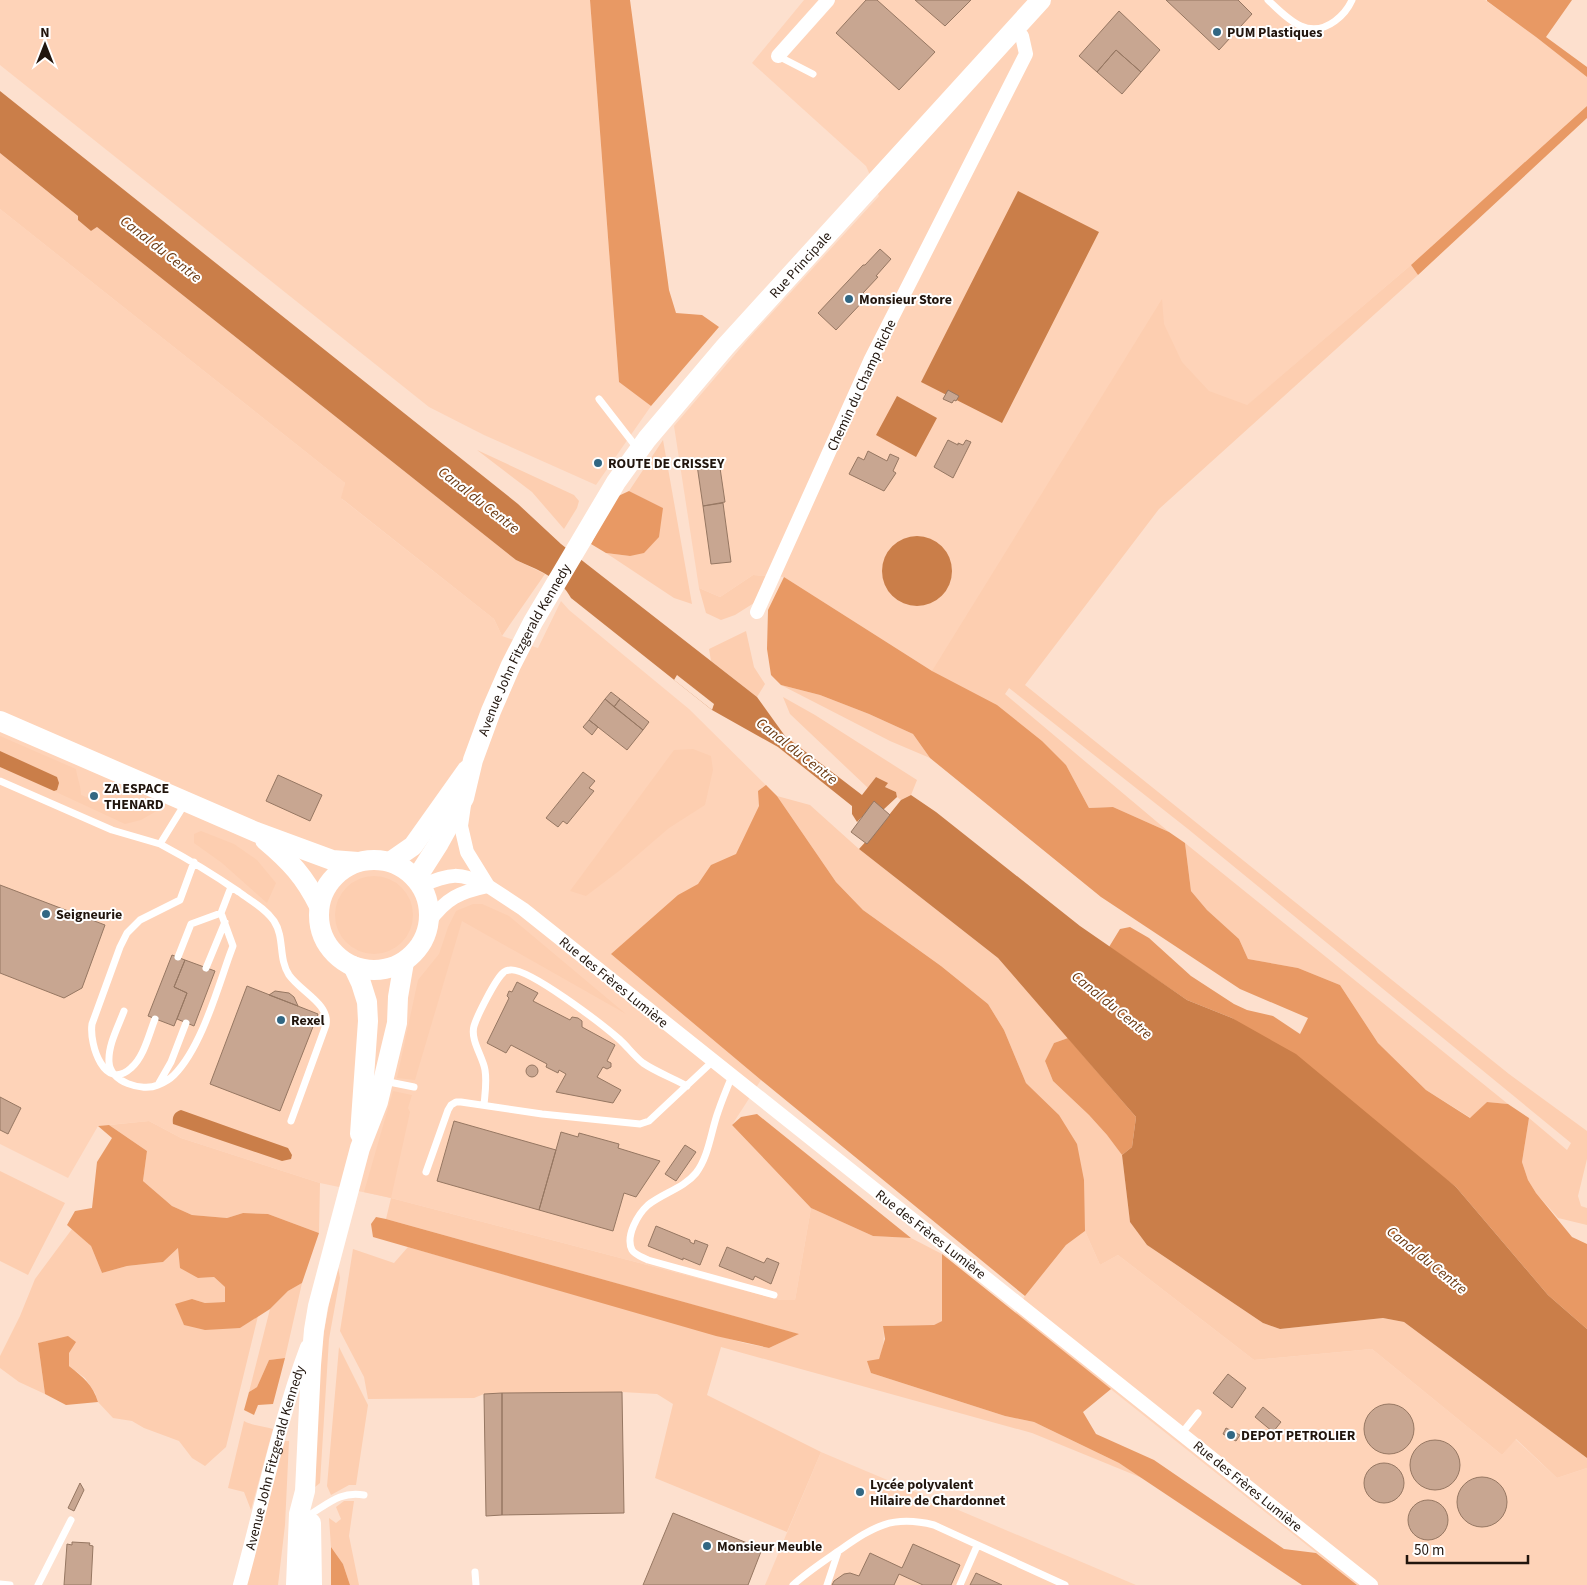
<svg xmlns="http://www.w3.org/2000/svg" width="1587" height="1585" viewBox="0 0 1587 1585" font-family="'Source Sans 3',sans-serif">
<style>
.built{fill:#fed3b8}
.green{fill:#fdceb0}
.forest{fill:#e89964}
.water{fill:#ca7e49}
.pier{fill:#fde0ce}
.building{fill:#c8a691;stroke:#967762}
.lines{fill:none;stroke-linecap:round;stroke-linejoin:round}
.lane{stroke:#fff;stroke-width:7}
.street{stroke:#fff;stroke-width:14}
.secondary{stroke:#fff;stroke-width:20}
.poi-dot{fill:#326783;stroke:#fff;stroke-width:2}
.labels{text-anchor:middle;stroke-width:4;stroke-linejoin:round;paint-order:stroke}
.poi-label{font-size:14px;font-weight:bold;fill:#21150d;stroke:#fff;text-anchor:start}
.street-label{font-size:14px;fill:#21150d;stroke:#fff}
.water-label{font-size:15px;font-style:italic;fill:#6b3911;stroke:#fff}
</style>
<rect width="100%" height="100%" fill="#fde0ce"/>
<!-- built -->
<path class="built" d="M0 0H590L619 382 651 406 596 485 484 435 429 407 0 65Z
M804 0H1485L1536 37 1587 77V106L1411 265 1162 478 1070 596 997 705 932 671 784 577 753 575 720 597 699 588 674 426 749 338 879 196 866 166 752 63Z
M0 209 345 483 342 499 494 619 502 636 538 648 561 601 569 610 689 709 777 796 674 1006 761 1080 732 1125 811 1208 795 1300H781L391 1198 320 1183 181 1138 149 1121 98 1126 68 1178 0 1144Z
M1085 1231 1100 1265 1118 1255 1254 1360 1372 1349 1502 1455 1515 1439 1557 1478 1587 1468V1585H1357L1015 1313 1025 1296 1066 1245Z
M821 1452 1136 1585H765Z"/>
<!-- green -->
<path class="green" d="M0 153 78 216V220L91 231 97 227 516 560 545 574 502 636 494 619 341 498 345 483 0 209Z
M1411 265 1418 275 1159 509 1025 685 1509 1074 1587 1131V1159L1578 1196 1581 1206 1587 1208V1225L1558 1218 1536 1193 1528 1180 1522 1162 1529 1118 1567 1150 1571 1143 1188 829 1009 688 1005 694 1169 832 1113 807 1089 808 1066 765 932 671 1162 299 1164 324 1182 362 1209 391 1247 405Z
M663 440 692 604 674 598 606 553 630 556 663 508 629 491Z
M477 450 574 495 579 501 577 508 564 529 532 492Z
M753 575 769 576 754 603 735 615 721 620 706 613 699 588 720 597Z
M746 631 754 667 765 684 757 697 711 661 709 649Z
M781 685 820 695 869 714 913 734 930 758 890 741Z
M783 697 815 715 917 780 911 795 901 800 897 797 896 792 885 787 887 783 876 777 868 788 790 714Z
M0 736 76 769C77 778 81 785 81 795L101 803 107 796 128 795 160 809 141 820 125 824 54 791 57 790V777L0 751Z
M693 749 711 756 713 770 705 805 669 828 619 871 586 896 570 891 674 750Z
M777 796 810 805 859 849 998 958 1068 1038 1054 1043 1045 1061 1053 1081 1089 1115 1107 1135 1122 1155 1130 1222 1147 1245 1263 1323 1280 1329 1383 1318 1404 1322 1587 1458V1468L1557 1478 1516 1439 1502 1455 1372 1349 1254 1360 1118 1255 1100 1265 1085 1231 1084 1214 1059 1115 1026 1083 1004 1030 988 1004 941 966 863 910 836 882Z
M201 831 234 844 257 860 276 883 267 903 222 863 194 843V834Z
M1185 843 1508 1104 1487 1102 1471 1118 1426 1090 1378 1043 1340 985 1298 968 1248 959 1239 939 1207 910 1191 891Z
M335 915a39 39 0 1 1 78 0a39 39 0 1 1-78 0Z
M473 904H482L509 916 626 1014 462 921 415 1080 397 1078 418 980 439 954 448 927 456 911Z
M393 1091 412 1095 408 1108 410 1112 391 1198 781 1300H795L811 1208 873 1236 911 1238 942 1254V1321L934 1325 883 1326C886 1345 881 1357 871 1373L1005 1416 1034 1422 1119 1463 1142 1478 1032 1433 721 1347 707 1395 821 1452 787 1532 655 1478 673 1404 657 1394 622 1392 484 1394 474 1398 368 1399 364 1377 340 1331 353 1249 394 1263 408 1247 744 1343 769 1348 798 1334 386 1219 391 1198 364 1192Z
M149 1121 181 1138 320 1183 319 1233 268 1214 243 1213 227 1218 192 1215 172 1206 143 1181 147 1151 109 1125Z
M0 1171 65 1203 28 1275 0 1261Z
M72 1229 91 1246 102 1273 127 1266 163 1262 178 1248 198 1278 214 1277 225 1287V1302L205 1303 192 1299 240 1328 258 1316 226 1447 205 1466 192 1458 179 1441 144 1428 132 1421 113 1418 98 1402 95 1393 85 1378 69 1366 68 1337 38 1343 45 1394 19 1382 0 1368V1356L20 1316 35 1279Z
M337 1261 340 1278 329 1339 320 1483 315 1487 319 1375 323 1337Z
M302 1283 285 1358 269 1360 257 1387 249 1392 270 1309 288 1291Z
M339 1347 368 1405 356 1485H349L331 1495 327 1486Z
M244 1421C253 1426 263 1426 273 1429L251 1510 244 1492 228 1488Z
M285 1441H289L285 1525 278 1585H246Z
M344 1501H354L349 1536 359 1585H350L343 1564 331 1547 329 1518 336 1523 341 1519 336 1507Z"/>
<!-- forest -->
<path class="forest" d="M590 0H630L669 290 676 313 702 315 719 327 651 406 619 382Z
M1487 0H1572L1546 37 1587 67V77L1536 37 1487 1Z
M1587 106V118L1418 275 1411 265Z
M629 491 663 508 659 537 644 553 630 556 606 553 591 544 614 498Z
M784 577 932 671 997 705 1042 741 1066 765 1089 808 1113 807 1169 832 1185 843 1191 891 1207 910 1239 939 1248 959 1298 968 1340 985 1378 1043 1426 1090 1470 1118 1487 1102 1508 1104 1529 1118 1522 1162 1528 1180 1536 1193 1572 1237 1587 1244V1329L1548 1295 1456 1187 1232 1018 1187 1000 1109 947 1120 929 1130 927 1149 938 1191 976 1234 1004 1247 1010 1273 1016 1300 1034 1308 1018 1240 989 1101 897 930 758 913 734 869 714 820 695 781 685 771 675 767 649 768 610Z
M766 785 777 796 836 882 863 910 941 966 988 1004 1004 1030 1026 1083 1059 1115 1077 1144 1084 1180 1085 1231 1066 1245 1025 1296 761 1080 611 954 678 895 698 884 711 865 736 854 759 806 758 791Z
M1068 1038 1136 1117 1132 1147 1122 1155 1107 1135 1089 1115 1053 1081 1045 1061 1054 1043Z
M757 1114 911 1238 873 1236 811 1208 732 1125 741 1117Z
M109 1125 147 1151 143 1181 172 1206 192 1215 227 1218 243 1213 268 1214 319 1233 302 1283 288 1291 270 1309 240 1328 205 1330 184 1325 175 1304 192 1299 205 1303 225 1302V1287L214 1277 198 1278 180 1268 178 1248 163 1262 127 1266 102 1273 91 1246 67 1225 75 1211 92 1208 97 1162 112 1138 98 1126Z
M376 1217 386 1219 799 1334 769 1348 716 1336 373 1237 371 1224Z
M942 1254 1111 1389 1083 1412 1096 1434 1154 1460 1284 1549 1316 1553 1357 1585H1302L1119 1463 1034 1422 1005 1416 871 1373 867 1361 879 1359 885 1339 883 1326 934 1325 942 1321Z
M68 1336 76 1342 69 1353V1366C83 1377 93 1385 98 1402L66 1405 45 1394 38 1343Z
M285 1358 273 1404 258 1405 254 1415 244 1410 249 1392 257 1387 269 1360Z
M331 1547 343 1564 350 1585H331Z"/>
<!-- water -->
<path class="water" d="M0 91 518 504 561 544 757 697 785 736 862 795 876 777 888 783 885 787 896 792 897 797 883 810 889 815 901 800 911 795 936 812 1080 926 1187 1000 1232 1018 1296 1054 1456 1187 1548 1295 1587 1329V1458L1404 1322 1383 1318 1280 1329 1263 1323 1147 1245 1130 1222 1122 1155 1132 1147 1136 1117 998 958 859 849 880 826 865 814 857 822 852 814V806L778 747 712 710 571 598C561 578 536 569 516 560L97 227 91 231 78 220V216L0 153Z
M1018 191 1099 232 1002 423 921 382Z
M897 396 937 418 916 457 876 435Z
M882 571a35 35 0 1 1 70 0a35 35 0 1 1-70 0Z
M0 751 57 777 59 783 57 790 54 791 0 767Z
M181 1110 288 1148 292 1155 291 1159 282 1161 173 1124C172 1117 174 1112 181 1110Z"/>
<!-- pier -->
<path class="pier" d="M677 675 714 704 712 710 674 680Z"/>
<!-- building -->
<path class="building" d="M866 0H877L935 52 899 90 836 33Z
M915 0H971L945 26Z
M1166 0H1238L1252 14 1219 50Z
M1119 11 1160 50 1141 72 1116 50 1097 72 1079 56Z
M1116 50 1141 72 1122 94 1097 72Z
M880 249 891 259 876 276 878 277 863 293 867 297 836 330 818 313 863 265H865Z
M948 390 959 396 956 401 954 400 952 403 943 399Z
M948 440 958 445V443L963 445 966 440 971 442 953 478 934 467Z
M868 451 887 461 890 454 899 458 893 471 896 473 884 491 849 474 858 457 864 460Z
M719 461 725 502 703 506 697 465Z
M723 503 731 562 711 564 703 506Z
M611 692 620 699 614 707 605 699Z
M605 699 643 730 627 750 589 720Z
M620 699 649 722 643 730 614 707Z
M589 720 598 727 592 735 583 727Z
M583 772 595 781 589 788 594 791 567 824 563 821 558 827 546 818Z
M278 775 322 795 310 821 266 801Z
M874 801 890 815 867 844 851 832Z
M0 885 105 925 82 988 64 998 0 973Z
M172 955 185 960 174 987 187 993 174 1026 148 1016Z
M185 960 215 971 194 1026 177 1019 187 993 174 987Z
M517 982 538 993 533 1001 570 1020 572 1017 578 1018 582 1021V1027L615 1045 607 1061 611 1063V1067L607 1069 603 1067 597 1077 621 1090 613 1103 556 1092 566 1074 559 1070 558 1073 546 1067 547 1064 511 1045 506 1053 487 1043 509 998 507 996 509 991 512 992Z
M247 986 318 1014 280 1111 210 1084Z
M275 991 289 993 294 997 298 1006 269 995Z
M526 1071a6 6 0 1 1 12 0a6 6 0 1 1-12 0Z
M0 1097 21 1108 8 1134 0 1130Z
M454 1121 556 1150 539 1210 437 1181Z
M561 1132 578 1137 579 1133 619 1144 618 1148 660 1161 636 1197 624 1193 613 1231 539 1210Z
M685 1145 696 1152 676 1181 665 1174Z
M656 1226 690 1240V1242L694 1244 695 1240 708 1245 700 1265 683 1258V1260L648 1246Z
M727 1247 764 1263 767 1258 779 1263 771 1284 755 1276 753 1280 719 1266Z
M1228 1374 1246 1388 1232 1408 1213 1393Z
M622 1392 624 1513 502 1515V1393Z
M502 1393V1515L486 1516 484 1394Z
M1364 1429a25 25 0 1 1 50 0a25 25 0 1 1-50 0Z
M1263 1407 1281 1422 1273 1432 1255 1417Z
M1226 1428 1240 1435 1236 1441 1223 1434Z
M1410 1465a25 25 0 1 1 50 0a25 25 0 1 1-50 0Z
M1364 1483a20 20 0 1 1 40 0a20 20 0 1 1-40 0Z
M1457 1502a25 25 0 1 1 50 0a25 25 0 1 1-50 0Z
M80 1483 84 1490 74 1511 68 1508Z
M1408 1520a20 20 0 1 1 40 0a20 20 0 1 1-40 0Z
M673 1513 762 1549 748 1585H643Z
M72 1542 90 1543 89 1545 93 1546 91 1585H64L67 1544 72 1545Z
M913 1544 960 1565 951 1585H923L899 1574 894 1585H832L834 1581 844 1574 850 1573 859 1576 870 1553 902 1568Z
M976 1573 1002 1585H970Z"/>
<g class="lines">
<!-- lane -->
<path class="lane" d="M1268 0C1288 19 1308 41 1335 21 1343 15 1348 9 1352 0
M778 56 813 74
M599 399 637 448
M0 781 112 830 160 844 186 802
M160 844C188 859 213 874 239 892 251 901 265 908 274 921 285 938 278 958 289 975 301 992 330 1004 326 1025L291 1121
M178 957 191 924 221 913
M206 968 225 922
M124 1011C118 1027 108 1045 109 1062 110 1082 142 1092 158 1085 163 1083 170 1079 174 1075 201 1048 217 990 230 954L233 946 221 913 231 887
M155 1019C149 1034 144 1057 131 1068 105 1092 89 1045 92 1024L120 947 127 933 140 920 180 900 194 862
M732 1076C727 1088 722 1100 718 1112 711 1131 709 1156 696 1173 684 1188 663 1193 648 1205 638 1214 625 1236 632 1250 635 1255 642 1257 648 1260L774 1295
M384 1081 414 1087
M159 1083 171 1062 186 1023
M484 1105C485 1093 487 1082 485 1070 483 1057 470 1040 474 1026 477 1016 495 980 503 973 504 971 508 970 510 970 528 967 603 1025 619 1039 627 1046 634 1056 643 1063 656 1072 673 1078 687 1086
M426 1172 448 1110 451 1105 456 1102H461L542 1114 640 1124 649 1121 713 1061
M1182 1433 1198 1413
M311 1514C329 1503 341 1491 364 1495
M475 1572 476 1585
M0 1584 10 1585
M38 1585 71 1520
M793 1585C806 1573 821 1563 837 1552 872 1528 890 1514 934 1525L1065 1585
M827 1585 838 1552
M960 1585 977 1546"/>
<!-- street -->
<g class="street">
<path d="M778 56 828 0"/>
<path d="M757 612 870 361 1026 54 1022 36 1012 31"/>
<path d="M464 805 461 826 467 852 488 886 523 909 1371 1585"/>
<path d="M421 886C450 873 460 872 488 886 460 892 446 898 429 922"/>
<path id="s1" d="M240 1585C262 1506 278 1424 307 1347"/>
</g>
<!-- secondary -->
<g class="secondary">
<path d="M0 721 256 832 332 860 358 862"/>
<path d="M265 840C290 861 305 877 319 906"/>
<circle cx="374" cy="915" r="55"/>
<path d="M390 862 413 846 467 770"/>
<path id="s2" d="M416 879 439 843 464 798 473 760 491 711 511 665 533 622 616 482 647 439 725 347 1041 0"/>
<path d="M353 966 361 983 367 1002 368 1021 360 1134"/>
<path d="M311 1523 312 1585"/>
<path d="M296 1585 299 1514 305 1491 311 1365 314 1330 318 1306 360 1148 378 1102 397 1023 398 997 404 962"/>
</g>
</g>
<!-- markers -->
<g class="poi-dot">
<circle cx="1217" cy="32" r="5"/>
<circle cx="849" cy="299" r="5"/>
<circle cx="598" cy="463" r="5"/>
<circle cx="94" cy="796" r="5"/>
<circle cx="46" cy="914" r="5"/>
<circle cx="281" cy="1020" r="5"/>
<circle cx="1231" cy="1435" r="5"/>
<circle cx="860" cy="1492" r="5"/>
<circle cx="707" cy="1546" r="5"/>
</g>
<g class="labels">
<!-- poi labels -->
<g class="poi-label">
<text x="1227" y="37">PUM Plastiques</text>
<text x="859" y="304">Monsieur Store</text>
<text x="608" y="468">ROUTE DE CRISSEY</text>
<text x="104" y="793">ZA ESPACE<tspan x="104" dy="16">THENARD</tspan></text>
<text x="56" y="919">Seigneurie</text>
<text x="291" y="1025">Rexel</text>
<text x="1241" y="1440">DEPOT PETROLIER</text>
<text x="870" y="1489">Lycée polyvalent<tspan x="870" dy="16">Hilaire de Chardonnet</tspan></text>
<text x="717" y="1551">Monsieur Meuble</text>
</g>
<!-- street labels -->
<g class="street-label">
<text dy="5" stroke="none"><textPath href="#s2" startOffset="732">Rue Principale</textPath></text>
<text transform="translate(861 385) rotate(-65)" y="5">Chemin du Champ Riche</text>
<text dy="5" stroke="none"><textPath href="#s2" startOffset="255">Avenue John Fitzgerald Kennedy</textPath></text>
<text transform="translate(614 982) rotate(39)" y="5">Rue des Frères Lumière</text>
<text transform="translate(931 1234) rotate(38)" y="5">Rue des Frères Lumière</text>
<text dy="5" stroke="none"><textPath href="#s1" startOffset="132">Avenue John Fitzgerald Kennedy</textPath></text>
<text transform="translate(1248 1486) rotate(39)" y="5">Rue des Frères Lumière</text>
</g>
<!-- water labels -->
<g class="water-label">
<text transform="translate(161 249) rotate(38)" y="5">Canal du Centre</text>
<text transform="translate(479 500) rotate(38)" y="5">Canal du Centre</text>
<text transform="translate(797 751) rotate(38)" y="5">Canal du Centre</text>
<text transform="translate(1112 1005) rotate(39)" y="5">Canal du Centre</text>
<text transform="translate(1427 1260) rotate(39)" y="5">Canal du Centre</text>
</g>
</g>
<!-- north arrow -->
<g transform="translate(45 45)" stroke="#ffffff" stroke-width="4" paint-order="stroke">
<path d="M0-4L9 19L0 12L-9 19Z" fill="#21150d"/>
<text y="-8" font-size="14" font-weight="bold" text-anchor="middle" fill="#21150d">N</text>
</g>
<!-- scale -->
<path d="M1407 1555v8h121v-8" fill="none" stroke="#21150d" stroke-width="2.5"/>
<text x="1414" y="1555" font-size="15" fill="#21150d" stroke="#ffffff" stroke-width="4" paint-order="stroke">50 m</text>
</svg>
